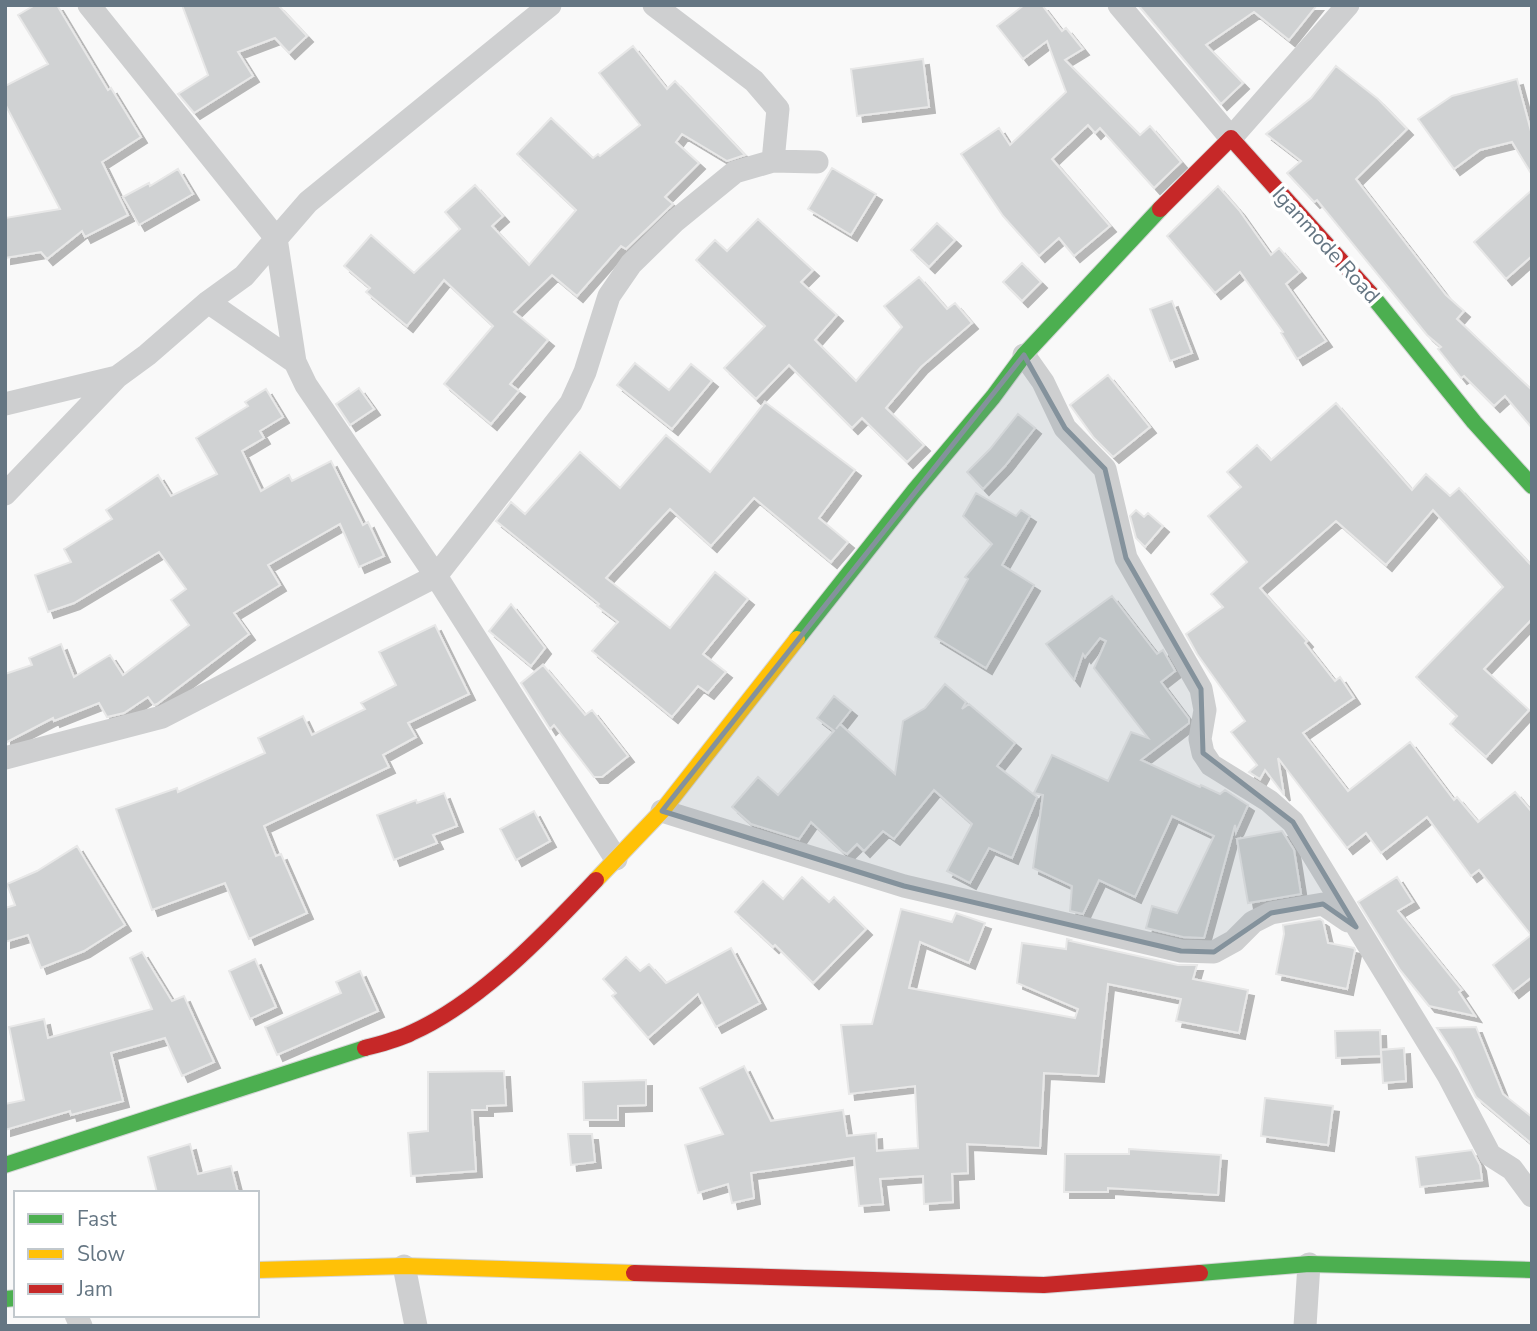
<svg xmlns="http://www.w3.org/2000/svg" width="1537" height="1331" viewBox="0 0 1537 1331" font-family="'Nunito Sans',sans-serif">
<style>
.building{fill:#d0d2d3;stroke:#e8e8e8;stroke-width:2;filter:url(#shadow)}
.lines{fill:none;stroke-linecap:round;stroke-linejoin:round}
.fast-casing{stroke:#d5d6d7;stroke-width:18}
.slow-casing{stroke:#d5d6d7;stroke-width:18}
.jam-casing{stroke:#d5d6d7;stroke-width:18}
.street{stroke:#cecfd0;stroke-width:23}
.fast{stroke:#4caf50;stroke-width:16}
.slow{stroke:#ffc107;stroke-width:16}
.jam{stroke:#c62828;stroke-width:16}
.marked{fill:#84929c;fill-opacity:0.2;stroke:#84929c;stroke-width:5;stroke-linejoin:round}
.labels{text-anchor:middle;stroke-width:7;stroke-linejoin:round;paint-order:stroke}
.street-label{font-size:21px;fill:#657683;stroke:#fff}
</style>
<defs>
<filter id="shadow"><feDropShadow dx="6" dy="6" stdDeviation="0" flood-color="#0004"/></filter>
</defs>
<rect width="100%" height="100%" fill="#f9f9f9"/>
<!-- building -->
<path class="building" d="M35 5H57L108 90 111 88 141 137 102 162 128 215 85 237 82 231 47 259 41 252 5 258V218L60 209 5 104V86L48 64 18 15Z
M182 5H278L307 36 289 53 275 38 238 52 253 76 194 113 178 94 208 75Z
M1024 5H1042L1062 31 1066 28 1083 49 1065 60 1140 135 1150 126 1181 162 1154 188 1100 128 1095 133 1088 125 1052 159 1110 226 1074 256 1059 238 1039 256 1003 216 961 154 999 128 1010 145 1066 92 1047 41 1023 59 997 26Z
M1138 5H1317L1289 40 1254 12 1206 45 1243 83 1221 104Z
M633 46 667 89 675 81 745 155 727 161 682 134 676 142 699 163 665 197 673 204 626 249 621 246 577 296 552 275 514 312 548 340 510 384 519 391 491 424 444 384 493 326 444 280 407 326 366 292 370 288 344 266 371 235 414 273 460 229 445 212 475 185 503 216 492 226 529 265 576 210 517 154 551 118 593 158 598 154 600 156 640 125 599 73Z
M923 59 929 107 857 116 851 69Z
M1336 66 1378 99 1407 129 1356 179 1446 295 1464 311 1457 319 1532 390V428L1505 396 1494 406 1464 376 1461 378 1438 349 1441 347 1427 335 1317 200 1314 202 1287 173 1301 161 1266 134 1311 98Z
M1517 79 1532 135V175L1512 142 1480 150 1454 169 1418 119 1452 96Z
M832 168 876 194 851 235 808 209Z
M178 169 193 194 139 225 123 197 149 183 150 186Z
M1218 186 1239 210 1271 255 1279 248 1300 272 1286 284 1326 341 1297 359 1281 333 1283 332 1240 272 1215 293 1167 236Z
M1532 190V256L1506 279 1474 242Z
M758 219 813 270 801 282 837 315 815 340 856 381 902 327 884 306 919 277 947 309 955 303 972 323 921 367 886 408 924 445 907 462 862 418 852 428 789 365 756 399 724 368 765 326 696 260 715 240 727 251Z
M937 223 955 240 929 267 911 250Z
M1022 263 1041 282 1022 301 1003 282Z
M1172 301 1192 353 1170 361 1150 309Z
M635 363 669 390 691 364 712 381 672 429 617 385Z
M1108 375 1150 427 1113 457 1094 438 1070 405Z
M359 388 374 409 350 425 336 404Z
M266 389 283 417 260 431 264 438 242 451 261 491 289 475 292 481 331 461 363 525 368 522 384 556 359 567 340 524 268 565 280 585 234 613 249 634 157 704 154 705 148 697 124 713 107 717 99 703 54 721 53 718 5 743V674L32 665 29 658 61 644 74 677 110 655 123 675 189 625 171 600 186 589 159 552 74 603 48 612 35 575 71 562 64 549 112 519 106 510 158 475 171 496 217 474 196 438 248 406 245 402Z
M765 402 855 470 819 518 848 542 831 562 754 498 711 546 670 509 606 578 670 628 715 572 748 599 703 654 726 672 708 693 698 686 672 717 592 651 618 622 597 606 599 604 496 521 511 502 525 514 580 452 620 488 666 435 710 472Z
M1336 403 1412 490 1426 474 1450 496 1459 488 1532 566V619L1484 669 1529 710 1486 757 1450 724 1457 716 1416 677 1503 587 1433 510 1386 565 1336 521 1260 588 1307 641 1305 643 1335 681 1340 677 1354 698 1303 733 1348 791 1410 742 1454 800 1457 797 1478 822 1515 792 1532 812V977L1513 992 1493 965 1531 935 1479 870 1471 876 1427 817 1381 853 1366 833 1347 848 1278 758 1284 795 1265 770 1260 779 1249 772 1257 765 1231 732 1245 721 1197 654 1186 634 1223 607 1211 594 1247 562 1208 516 1241 487 1227 472 1257 445 1271 460Z
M1018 414 1035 428 1005 466 983 489 967 472 990 449Z
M976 493 1016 516 1021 510 1030 516 1002 565 1034 585 986 668 935 637 968 579 965 577 992 544 963 516Z
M1136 510 1144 517 1148 513 1163 526 1145 547 1136 538 1130 516Z
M1112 596 1157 654 1163 650 1175 671 1161 682 1189 719V723L1141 760 1200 787 1201 785 1220 794 1225 790 1248 805 1236 832 1235 825 1204 938 1183 937 1146 928 1152 906 1177 913 1214 836 1172 816 1135 897 1099 880 1083 914 1070 911 1072 886 1033 868 1043 795 1034 793 1052 755 1108 781 1131 732 1148 738 1094 668 1106 641 1100 638 1085 657 1083 654 1074 680 1046 644Z
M511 604 545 648 531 666 489 631Z
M435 625 469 694 408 723 416 737 383 755 389 767 264 826 276 856 281 854 307 913 249 939 225 883 152 910 116 809 177 788 178 792 265 753 258 738 303 716 312 735 365 709 361 703 396 685 379 652Z
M543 665 585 715 592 710 628 756 602 777H594L554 725 550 729 521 683Z
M945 684 966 702 962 709 969 704 1015 743 997 766 1037 797 1012 858 989 848 970 883 947 871 972 824 934 790 894 839 883 831 864 851 857 844 847 854 843 852 811 822 799 839 751 824 732 807 758 777 778 795 834 731 817 718 834 696 851 710 836 729 840 724 895 774 903 721 925 708Z
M444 793 457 826 433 835 437 843 394 860 377 815 416 800 417 803Z
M534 811 550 841 516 860 500 829Z
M1282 831 1294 850 1301 894 1248 903 1237 839Z
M77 846 125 925 84 951 41 968 28 935 5 942V908L15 905 7 884 37 871Z
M802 877 829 902 834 897 866 929 813 983 775 945 773 947 735 912 763 881 783 899Z
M1397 877 1413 902 1398 911 1462 990 1459 992 1475 1016 1429 1006 1400 970 1358 902Z
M901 909 952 922 956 913 985 923 969 963 920 942 909 988 1075 1018 1078 1009 1017 983 1022 943 1066 949 1067 939 1071 940 1070 941 1178 965H1197L1193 979 1248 990 1239 1033 1176 1021 1181 999 1108 984 1098 1076 1044 1073 1040 1148 967 1144 968 1173 952 1174 953 1202 924 1204 923 1176 880 1179 883 1204 859 1206 854 1158 751 1173 754 1198 732 1203 728 1184 698 1193 685 1145 723 1134 700 1088 744 1066 771 1121 843 1110 847 1136 876 1133 877 1151 918 1148 915 1086 849 1094 841 1025 872 1024Z
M1320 919 1323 921 1328 943 1354 948 1355 950 1347 989 1276 974 1284 934 1283 925Z
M731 948 760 1003 716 1027 698 994 648 1038 612 996 616 993 603 979 626 957 640 971 649 964 666 983Z
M142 952 172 1001 184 996 214 1062 182 1076 165 1038 111 1053 123 1101 71 1115 70 1111 5 1130V1104L24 1100 9 1027 44 1019 48 1038 152 1009 130 958Z
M255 959 276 1007 250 1019 229 971Z
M360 971 378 1011 277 1055 265 1027 341 993 336 982Z
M1476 1027 1503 1094 1532 1117V1144L1476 1097 1452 1051 1437 1028Z
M1380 1030 1381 1056 1336 1058 1335 1031Z
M1404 1048 1406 1081 1383 1083 1381 1050Z
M504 1071 506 1105 487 1106V1110H472L476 1171 411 1176 408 1133 428 1131V1072Z
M646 1080V1105L618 1106V1120H584L583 1082Z
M1265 1098 1333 1106 1328 1145 1261 1136Z
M568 1134H592L595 1162 571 1165Z
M190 1144 198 1174 231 1166 238 1193H157L148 1157Z
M1129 1149 1221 1155 1218 1195 1108 1188V1192H1064L1065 1154H1129Z
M1472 1150 1480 1165 1482 1180 1420 1187 1416 1157Z"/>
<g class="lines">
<defs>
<path id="fast" d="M1370 293 1474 422 1532 486
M797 639 914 491 993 397 1024 355 1160 209
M5 1165 365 1048
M1200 1273 1309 1264 1532 1270
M5 1299 16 1298"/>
<path id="slow" d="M596 880 662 811 797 639
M257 1270 404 1266 634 1273"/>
<path id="jam" d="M1160 209 1231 138 1370 293
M365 1048C380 1044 397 1040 411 1033 479 1003 545 934 596 880
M634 1273 1044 1285 1200 1273"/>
</defs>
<!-- fast casing -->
<use href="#fast" class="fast-casing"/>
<!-- slow casing -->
<use href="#slow" class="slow-casing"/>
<!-- jam casing -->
<use href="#jam" class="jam-casing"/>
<!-- street -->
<path class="street" d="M89 5 276 238 295 362 306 385 436 576 616 859
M654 5 754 81 778 109 773 161
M1119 5 1231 138 1348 5
M208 302 295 362
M1024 355 1043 382 1065 428 1105 469 1126 558 1201 689 1205 710 1200 739 1203 753 1211 765 1269 801 1293 822 1448 1075 1490 1155 1512 1169 1532 1196
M5 404 117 377 147 355 208 302 244 276 308 202 550 5
M5 494 117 377
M5 758 162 717 436 576 571 403 585 372 609 296 631 264 675 221 735 172 773 161 817 162
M662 811 904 886 1181 951 1214 952 1234 941 1253 922 1271 913 1323 904 1348 921
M404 1266 416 1326
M76 1315 81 1326
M1305 1326 1309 1264"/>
<!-- fast -->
<use href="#fast" class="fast"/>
<!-- slow -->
<use href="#slow" class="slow"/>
<!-- jam -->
<use href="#jam" class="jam"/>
</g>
<!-- marked area -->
<path class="marked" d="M1024 355 1065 428 1105 469 1126 558 1201 689 1203 753 1293 822 1356 927 1323 904 1271 913 1214 952 1181 951 904 886 662 811Z"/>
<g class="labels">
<!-- street labels -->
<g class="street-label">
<text transform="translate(1326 245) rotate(48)" y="7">Iganmode Road</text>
</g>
</g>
<!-- border -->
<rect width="1537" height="1331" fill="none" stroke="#657683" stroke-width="14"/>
<!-- legend -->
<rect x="14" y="1191" width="245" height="126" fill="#ffffff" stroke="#c1c8cd" stroke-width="2"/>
<rect x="28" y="1214" width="35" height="10" fill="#4caf50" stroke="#c1c8cd" stroke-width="2"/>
<text x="77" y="1226" font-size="21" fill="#657683">Fast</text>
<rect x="28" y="1249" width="35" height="10" fill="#ffc107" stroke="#c1c8cd" stroke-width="2"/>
<text x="77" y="1261" font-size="21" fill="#657683">Slow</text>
<rect x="28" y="1284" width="35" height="10" fill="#c62828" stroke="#c1c8cd" stroke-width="2"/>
<text x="77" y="1296" font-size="21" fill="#657683">Jam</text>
</svg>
